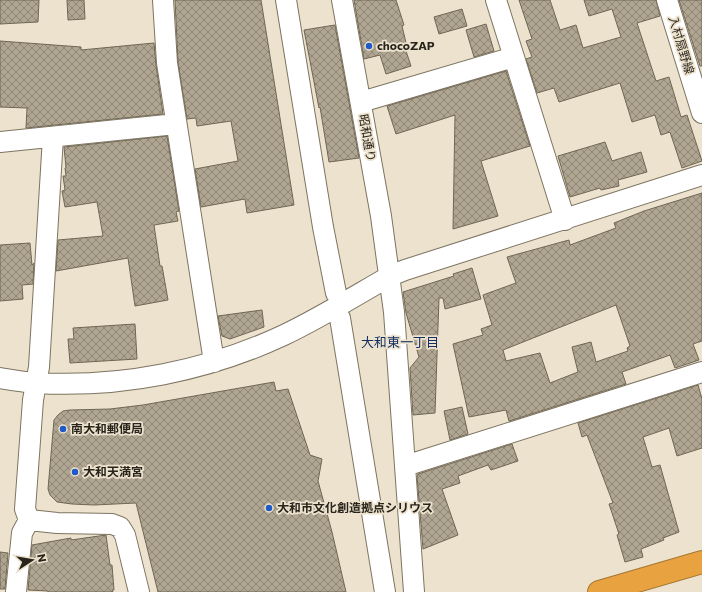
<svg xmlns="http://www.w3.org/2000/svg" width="702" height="592" viewBox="0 0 702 592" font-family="Commissioner,'Noto Sans JP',sans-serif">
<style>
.building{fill:url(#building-cross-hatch);stroke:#706654;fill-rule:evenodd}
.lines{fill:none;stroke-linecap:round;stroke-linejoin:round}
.minor-casing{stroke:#7d7461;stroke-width:22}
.highway-casing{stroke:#a57633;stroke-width:24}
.minor{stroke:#fff;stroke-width:20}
.highway{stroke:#e8a240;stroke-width:22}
.poi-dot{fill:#1f5ac7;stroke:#ede2cd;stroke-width:1.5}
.labels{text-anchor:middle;stroke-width:3.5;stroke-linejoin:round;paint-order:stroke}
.street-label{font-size:12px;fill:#28241c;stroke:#ede2cd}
.poi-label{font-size:12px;font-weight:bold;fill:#28241c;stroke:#ede2cd;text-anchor:start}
.neighbourhood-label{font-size:13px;fill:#122f64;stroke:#ede2cd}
</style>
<defs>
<pattern id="building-cross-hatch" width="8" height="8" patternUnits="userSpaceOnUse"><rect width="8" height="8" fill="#afa591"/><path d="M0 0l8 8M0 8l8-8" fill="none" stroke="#8e8676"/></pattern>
</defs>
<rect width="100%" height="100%" fill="#ede2cd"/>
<!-- building -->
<path class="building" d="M0 0H39L38 22 0 24Z
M67 0H84L85 19 68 20Z
M175 0H261L294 205 247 213 245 199 201 207 195 169 238 161 231 121 197 126 196 118 187 119 178 62Z
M354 0H396L404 25 402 26 407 47 405 48 411 66 386 74 380 55 364 59Z
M519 0H550L560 30 576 25 583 48 621 37 612 9 589 16 584 0H656L660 16 637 23 656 81 669 77 681 117 687 115 702 161 682 168 670 132 661 135 655 115 632 122 620 83 559 102 554 88 537 93 526 59 532 57 526 41 532 39Z
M679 0H702V66H700Z
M462 9 467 26 439 34 434 17Z
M486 24 494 51 474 57 466 30Z
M335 25 359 158 329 162 320 107 319 108 304 30Z
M0 41 81 47V50L154 43 156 65 163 114 26 128 27 108 0 107Z
M506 71 530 146 481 161 498 216 453 229 455 115 396 134 387 106Z
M167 136 179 211 176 212 178 221 154 225 160 266H162L168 300 135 306 128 258 56 271 58 240 103 236 97 202 65 207 62 191 65 190 63 176H66L65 168H66L64 147Z
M605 142 612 161 641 152 647 172 618 180 619 186 601 190 600 188 570 197 558 156Z
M702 193V341L693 344 699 360 675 368 670 355 622 372 626 384 509 421 506 410 469 417 453 344 483 335 481 329 492 325 483 295 516 283 507 257 569 240 570 245 616 228 614 223 644 211ZM616 305 630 346 627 348 628 351 596 362 591 342 572 347 578 372 550 383 540 353 506 361 503 350Z
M30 243 32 265 34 263 33 284 22 285 23 299 0 301V245Z
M472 268 481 299 445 309 443 298H439L435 413 413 415 410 368 419 357 406 313 403 292 454 276 453 274Z
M262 310 264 327 230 339 222 336 218 316Z
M135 324 137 359 70 363 68 339H74L73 328Z
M274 382 276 391 288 389 310 455 322 459 318 481 332 532 346 592H158L136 503 94 505 72 504 57 502 50 495 48 489 54 420 58 415 63 411 70 410 110 409 143 405Z
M698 385 702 399V448L677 456 669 428 643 437 652 467 660 465 679 532 663 538 664 540 641 549 643 557 625 562 617 535 619 534 609 504 613 503 587 435 582 437 578 423Z
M462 407 468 434 450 440 444 411Z
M512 444 518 461 491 470 488 465 458 476 460 483 442 489 458 535 423 549 417 476 418 474Z
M106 535 110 565H112L114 590H112L113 592H48V591L28 590 32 545 71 538V540Z
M0 552 8 553 5 589H0Z"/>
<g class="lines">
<defs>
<path id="minor" d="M163 0 167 63 214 362
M286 0 323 227 336 293
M342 0 381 216 394 312 414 592
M496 0 565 220
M667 0 702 113
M361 102 514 57
M53 137 39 367 33 400 25 509 29 520 57 523 112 524 120 527 125 535 139 592
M0 142 176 124
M340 318 385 592
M0 378C12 380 24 382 36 383 121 388 207 371 284 335 320 318 355 296 390 276L405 270 702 175
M405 466 702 372
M16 592 22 533 29 520"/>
<path id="highway" d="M599 592 702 562"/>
</defs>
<!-- minor casing -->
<use href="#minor" class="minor-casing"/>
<!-- highway casing -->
<use href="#highway" class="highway-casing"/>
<!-- minor -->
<use href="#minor" class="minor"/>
<!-- highway -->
<use href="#highway" class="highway"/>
</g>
<!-- markers -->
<g class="poi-dot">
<circle cx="369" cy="46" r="4"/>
<circle cx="63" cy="429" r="4"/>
<circle cx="75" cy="472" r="4"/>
<circle cx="269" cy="508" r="4"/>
</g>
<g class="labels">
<!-- street labels -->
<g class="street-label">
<text transform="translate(681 45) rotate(73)" y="4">入村扇野線</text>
<text transform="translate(367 138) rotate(80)" y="4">昭和通り</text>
</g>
<!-- poi labels -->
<g class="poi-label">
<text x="377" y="50">chocoZAP</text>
<text x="71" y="433">南大和郵便局</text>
<text x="83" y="476">大和天満宮</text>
<text x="277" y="512">大和市文化創造拠点シリウス</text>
</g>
<!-- neighbourhood labels -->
<g class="neighbourhood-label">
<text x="400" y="347">大和東一丁目</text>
</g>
</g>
<!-- north arrow -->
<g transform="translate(32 560) rotate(78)" stroke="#ede2cd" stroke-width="3" paint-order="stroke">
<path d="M0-3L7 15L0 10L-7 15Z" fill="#28241c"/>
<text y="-6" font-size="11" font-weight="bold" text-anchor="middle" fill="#28241c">N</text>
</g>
</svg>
